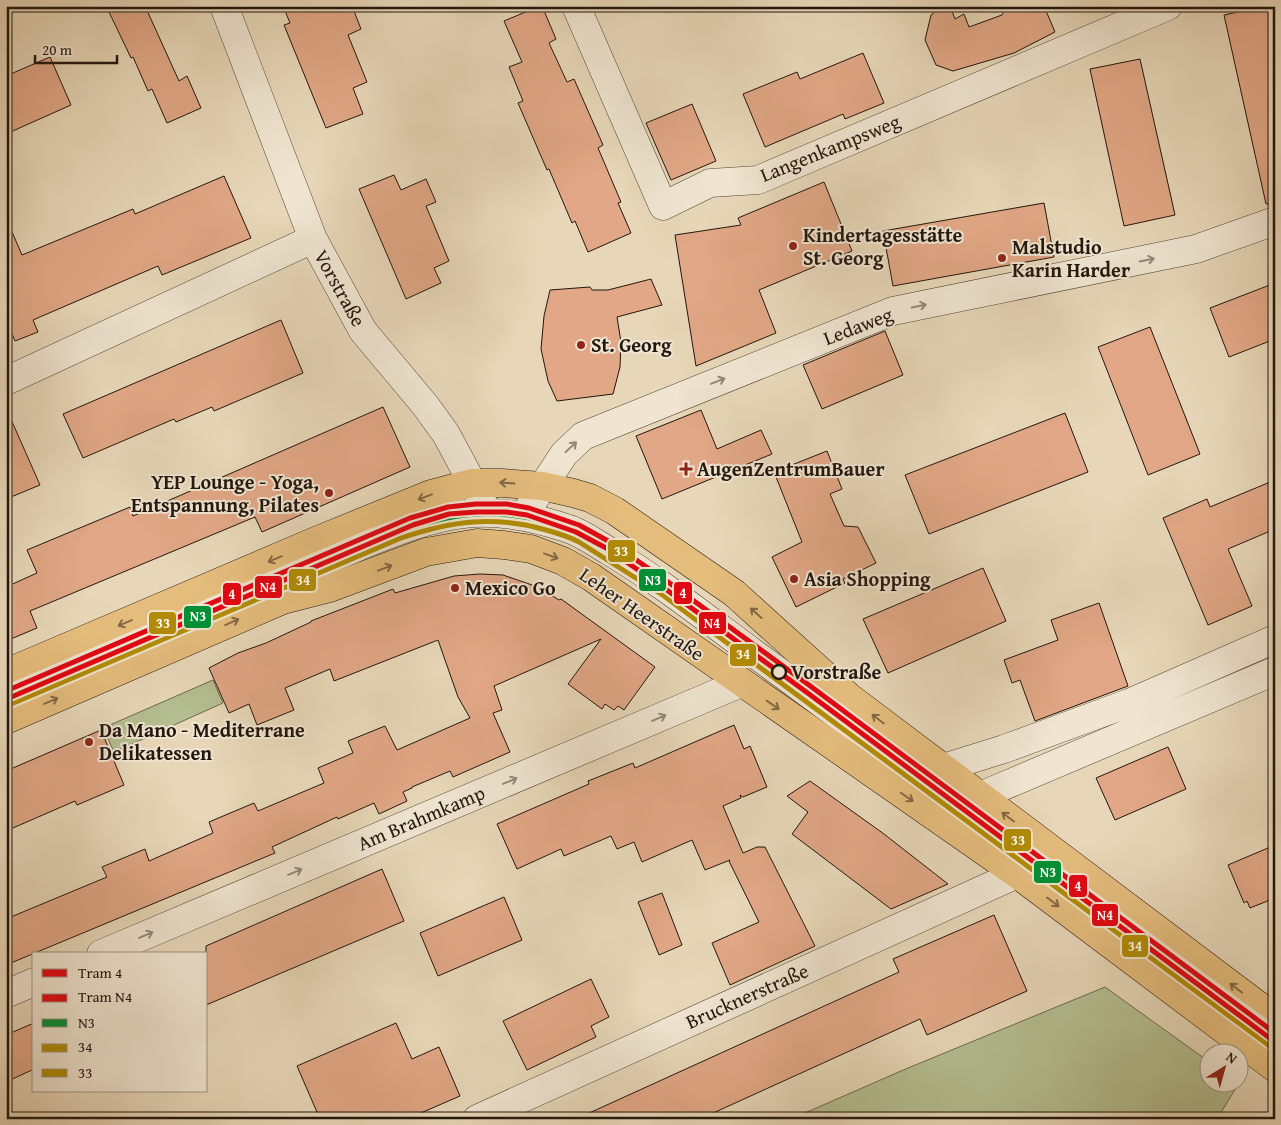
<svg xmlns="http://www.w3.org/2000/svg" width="1281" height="1125" viewBox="0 0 1281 1125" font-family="'Gentium Book Plus',serif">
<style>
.green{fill:#b4be90;stroke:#6c6a4f}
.building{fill:#e1a786;stroke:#23160e}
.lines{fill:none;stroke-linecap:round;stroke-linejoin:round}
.minor-casing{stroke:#544638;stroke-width:29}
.major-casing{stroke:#23160e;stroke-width:29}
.minor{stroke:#efe5d1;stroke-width:28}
.major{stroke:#e4bc7c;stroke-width:28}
.bus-1-casing{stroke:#efe5d1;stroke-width:9}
.bus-2-casing{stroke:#efe5d1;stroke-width:9}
.bus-3-casing{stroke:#efe5d1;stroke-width:9}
.bus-1{stroke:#009035;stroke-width:5}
.bus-2{stroke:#b28c05;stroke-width:5}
.bus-3{stroke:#b28c05;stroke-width:5}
.tram-1-casing{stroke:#efe5d1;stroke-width:9}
.tram-2-casing{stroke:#efe5d1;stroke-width:9}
.tram-1{stroke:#e30613;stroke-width:5}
.tram-2{stroke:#e30613;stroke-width:5}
.oneway{stroke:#938879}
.oneway2{stroke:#846945}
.poi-dot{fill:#8f2418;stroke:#efe5d1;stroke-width:2}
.stop-dot{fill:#efe5d1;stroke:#23160e;stroke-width:2.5}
.labels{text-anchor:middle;stroke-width:4;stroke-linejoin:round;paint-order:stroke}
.street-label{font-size:20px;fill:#23160e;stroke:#efe5d1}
.poi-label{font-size:20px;font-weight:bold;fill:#23160e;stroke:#efe5d1;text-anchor:start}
.stop-label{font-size:20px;font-weight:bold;fill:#23160e;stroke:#efe5d1;text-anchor:start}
.line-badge{stroke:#efe5d1;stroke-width:2}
.badge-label{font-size:14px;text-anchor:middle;font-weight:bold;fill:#fff}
</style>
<rect width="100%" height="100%" fill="#e7d7b8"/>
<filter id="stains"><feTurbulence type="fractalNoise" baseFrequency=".004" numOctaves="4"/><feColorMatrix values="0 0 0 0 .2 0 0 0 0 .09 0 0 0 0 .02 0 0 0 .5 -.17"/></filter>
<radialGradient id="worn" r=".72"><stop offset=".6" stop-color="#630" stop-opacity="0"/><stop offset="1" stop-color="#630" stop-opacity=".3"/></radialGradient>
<!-- green -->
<path class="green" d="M213 680 223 703 114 752 103 728Z
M1105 987 1208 1061V1082L1239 1083 1217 1119H791L908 1068Z"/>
<!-- building -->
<path class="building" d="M122 6H145L179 81 187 76 201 108 167 123 152 89 148 91 133 57 131 58 109 12Z
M283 6H352L361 29 348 35 367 82 353 88 363 114 326 128 284 25 290 23Z
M540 6H542L556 39 549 43 567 82 574 79 603 145 598 148 621 202 618 203 631 233 588 252 575 221 572 223 549 169 547 170 518 103 523 101 509 67 522 62 504 21Z
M943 6H950L955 19 964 14 969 27 1002 15 1006 6H1044L1055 32 1014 53 953 71 936 65 925 40 931 15Z
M1266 6H1275V203L1266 204 1224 15Z
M863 53 884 103 845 119 843 114 765 147 743 94 797 72 800 79Z
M50 57 71 105 6 134V76Z
M1140 59 1175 215 1124 226 1090 69Z
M692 104 716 161 671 180 646 123Z
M394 175 401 190 426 179 436 202 426 206 449 261 434 268 441 283 406 299 359 189Z
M224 176 251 238 162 275 158 266 33 320 38 332 15 341 6 320V218L22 255 133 209 135 214Z
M824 182 852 251 759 290 776 333 696 366 675 235 741 225 738 218Z
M1044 203 1054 257 893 286 883 231Z
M651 279 662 305 617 317 621 342 620 367 613 394 557 401 548 381 541 349 544 316 550 290 590 287 592 290H608Z
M1275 283V339L1229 357 1210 308Z
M281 320 303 373 214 411 212 407 176 422 174 419 83 458 63 414Z
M1150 327 1200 454 1148 475 1098 347Z
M885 331 903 375 822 409 803 365Z
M383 407 410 467 262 532 255 517 30 611 37 628 6 641V587L37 573 27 550 130 507 133 516Z
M6 408 40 485 6 499Z
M701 410 717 449 761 430 772 454 662 499 636 436Z
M1065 413 1088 472 929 534 905 475Z
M827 451 842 489 830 494 844 526 858 527 876 563 843 579 845 583 796 607 772 557 802 542 774 472Z
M1275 480V529L1228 549 1252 606 1208 625 1163 518 1207 499 1210 507Z
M983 568 1006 621 888 673 863 619Z
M480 574 503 575 538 587 559 600 561 599 655 667 624 710 618 706 614 710 605 704 602 709 568 684 601 639 494 686 502 710 493 713 510 752 453 777 450 771 412 787V788L403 792 407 801 379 814 374 803 338 819 337 817 272 847 275 853 6 965V919L107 877 102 867 145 849 149 861 213 833 209 822 254 803 258 811 324 783 318 768 353 753 348 741 385 726 397 750 470 718 458 697 438 640 334 681 330 669 285 688 294 710 257 725 249 704 229 713 209 668 238 653 266 643 311 622V621L393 589 395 593 454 576Z
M1099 603 1128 686 1035 721 1020 680 1012 683 1004 660 1058 640 1051 620Z
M734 725 744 749 750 746 767 787 743 797 740 795 741 798 723 806 743 853 757 847H765L815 946 730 985 712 943 759 922 729 861 730 860 705 870 692 840 642 862 634 842 617 849 611 836 564 856 561 849 517 869 497 824 589 784 588 781 633 763 635 768Z
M101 730 124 785 77 805 75 801 6 831V771Z
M1168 747 1186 789 1115 820 1096 778Z
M810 781 884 834 948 884 891 909 792 834 808 812 787 796Z
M1275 845V898L1250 908 1247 901 1244 903 1228 865Z
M382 869 404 921 206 1005V946Z
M662 893 682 945 659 955 638 902Z
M504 897 522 940 438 976 420 933Z
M994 915 1027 991 927 1035 920 1019 700 1119H576L899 972 893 959Z
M591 979 609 1017 591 1026 596 1037 527 1070 503 1021Z
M34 1023V1069L6 1082V1035Z
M396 1023 412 1059 439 1047 460 1096 407 1119H320L297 1066Z"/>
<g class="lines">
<defs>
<path id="minor" d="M224 6 313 239 363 331 425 405 446 434 483 503
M576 6 663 206 710 183 758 180 1168 6
M6 381 313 239
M530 506 564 454 583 436 893 311 1196 249 1275 221
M6 698 372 541C448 511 486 502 566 528 581 532 595 543 609 551 663 583 712 623 763 660 833 711 902 764 971 815 1072 891 1174 966 1275 1041
M943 768 1004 749 1129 703 1275 639
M980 796 1275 671
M101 954 741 683
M6 994 34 982
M477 1119 1017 874"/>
<path id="major" d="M6 673 318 540 431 494 472 483H502L542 486 573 493 590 498 615 511 734 593 849 697 1275 1018
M6 720 283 600 330 588 426 552 477 543 504 545 531 549 563 561 591 577 1017 874 1275 1068"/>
</defs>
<!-- minor casing -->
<use href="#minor" class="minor-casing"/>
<!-- major casing -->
<use href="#major" class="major-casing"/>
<!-- minor -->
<use href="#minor" class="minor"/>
<!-- major -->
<use href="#major" class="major"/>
<defs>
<path id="bus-1" d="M6 698 399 531C450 514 493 507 546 522 559 526 571 529 583 535L668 590 1275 1041"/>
<path id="bus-2" d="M9 705 401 538C452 521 493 515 546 530 557 533 568 536 579 542L664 596 1271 1047"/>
<path id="bus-3" d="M6 690 369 534C433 510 481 496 550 515 562 519 574 522 586 528L672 584 1275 1031"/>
</defs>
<!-- bus-1 casing -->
<use href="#bus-1" class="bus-1-casing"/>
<!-- bus-2 casing -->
<use href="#bus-2" class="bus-2-casing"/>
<!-- bus-3 casing -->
<use href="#bus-3" class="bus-3-casing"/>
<!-- bus-1 -->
<use href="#bus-1" class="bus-1"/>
<!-- bus-2 -->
<use href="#bus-2" class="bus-2"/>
<!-- bus-3 -->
<use href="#bus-3" class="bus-3"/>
<defs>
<path id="tram-1" d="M6 691 410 518 448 507 476 504H507L529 508 579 525 610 542 664 579 813 688 1275 1033"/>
<path id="tram-2" d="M9 698 413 525 449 514 476 512H506L527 515 576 532 606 548 660 585 809 694 1271 1039"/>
</defs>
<!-- tram-1 casing -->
<use href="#tram-1" class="tram-1-casing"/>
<!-- tram-2 casing -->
<use href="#tram-2" class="tram-2-casing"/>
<!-- tram-1 -->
<use href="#tram-1" class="tram-1"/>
<!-- tram-2 -->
<use href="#tram-2" class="tram-2"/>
</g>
<!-- one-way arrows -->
<defs><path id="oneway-shaft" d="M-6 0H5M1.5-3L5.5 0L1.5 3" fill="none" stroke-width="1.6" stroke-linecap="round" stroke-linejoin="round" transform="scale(1.25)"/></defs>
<g class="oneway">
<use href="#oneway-shaft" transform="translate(1147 260) rotate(-12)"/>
<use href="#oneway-shaft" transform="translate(919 306) rotate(-12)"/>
<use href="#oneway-shaft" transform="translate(718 381) rotate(-22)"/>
<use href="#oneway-shaft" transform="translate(571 447) rotate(-43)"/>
<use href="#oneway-shaft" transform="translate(659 718) rotate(-23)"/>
<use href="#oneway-shaft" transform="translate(510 781) rotate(-23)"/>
<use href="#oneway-shaft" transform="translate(295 872) rotate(-23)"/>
<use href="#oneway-shaft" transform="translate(146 935) rotate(-23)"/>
</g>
<g class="oneway2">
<use href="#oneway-shaft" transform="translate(507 483) rotate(-176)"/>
<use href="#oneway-shaft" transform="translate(425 497) rotate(159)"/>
<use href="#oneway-shaft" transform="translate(551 556) rotate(20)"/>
<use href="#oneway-shaft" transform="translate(275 559) rotate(157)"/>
<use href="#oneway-shaft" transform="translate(385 568) rotate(-21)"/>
<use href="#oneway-shaft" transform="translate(756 613) rotate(-138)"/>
<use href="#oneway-shaft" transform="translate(232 622) rotate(-24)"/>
<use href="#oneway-shaft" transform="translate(125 623) rotate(157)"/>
<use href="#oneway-shaft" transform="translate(51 701) rotate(-23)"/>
<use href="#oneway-shaft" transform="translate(773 705) rotate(35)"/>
<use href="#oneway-shaft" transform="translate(878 719) rotate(-143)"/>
<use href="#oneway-shaft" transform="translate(907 797) rotate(35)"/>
<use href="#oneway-shaft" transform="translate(1008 817) rotate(-143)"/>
<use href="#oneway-shaft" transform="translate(1053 902) rotate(37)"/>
<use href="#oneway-shaft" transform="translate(1236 988) rotate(-143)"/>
</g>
<!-- markers -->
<g class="poi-dot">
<circle cx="793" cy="246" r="5"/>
<circle cx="1002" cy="258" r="5"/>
<circle cx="581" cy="345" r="5"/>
<path d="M683.5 461.5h5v5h5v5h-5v5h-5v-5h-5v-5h5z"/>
<circle cx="329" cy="493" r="5"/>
<circle cx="794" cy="579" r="5"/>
<circle cx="455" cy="588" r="5"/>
<circle cx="89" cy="742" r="5"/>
</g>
<circle class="stop-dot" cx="779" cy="672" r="7"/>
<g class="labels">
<!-- street labels -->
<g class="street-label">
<text transform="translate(830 148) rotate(-22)" y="7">Langenkampsweg</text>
<text transform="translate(340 288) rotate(61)" y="7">Vorstraße</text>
<text transform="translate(858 326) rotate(-21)" y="7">Ledaweg</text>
<text transform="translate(642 614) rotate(35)" y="7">Leher Heerstraße</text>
<text transform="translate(421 818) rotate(-23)" y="7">Am Brahmkamp</text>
<text transform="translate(747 996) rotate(-24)" y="7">Brucknerstraße</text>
</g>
<!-- poi labels -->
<g class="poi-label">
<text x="803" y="242">Kindertagesstätte<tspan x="803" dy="23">St. Georg</tspan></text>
<text x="1012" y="254">Malstudio<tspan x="1012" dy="23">Karin Harder</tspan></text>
<text x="591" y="352">St. Georg</text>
<text x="697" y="476">AugenZentrumBauer</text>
<text x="319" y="489" text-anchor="end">YEP Lounge - Yoga,<tspan x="319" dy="23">Entspannung, Pilates</tspan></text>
<text x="804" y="586">Asia Shopping</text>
<text x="465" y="595">Mexico Go</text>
<text x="99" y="737">Da Mano - Mediterrane<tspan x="99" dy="23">Delikatessen</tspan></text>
</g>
<!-- stop labels -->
<g class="stop-label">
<text x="791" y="679">Vorstraße</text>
</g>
</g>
<g class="line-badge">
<rect x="607" y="539" width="29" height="24" rx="5" fill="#b28c05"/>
<rect x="288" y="568" width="29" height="24" rx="5" fill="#b28c05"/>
<rect x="638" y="568" width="29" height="24" rx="5" fill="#009035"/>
<rect x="254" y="575" width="29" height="24" rx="5" fill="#e30613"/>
<rect x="673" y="581" width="20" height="24" rx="5" fill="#e30613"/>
<rect x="222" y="582" width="20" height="24" rx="5" fill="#e30613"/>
<rect x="183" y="605" width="29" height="24" rx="5" fill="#009035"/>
<rect x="148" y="611" width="29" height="24" rx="5" fill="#b28c05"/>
<rect x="698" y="611" width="29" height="24" rx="5" fill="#e30613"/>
<rect x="729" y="643" width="28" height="24" rx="5" fill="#b28c05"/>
<rect x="1003" y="828" width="29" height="24" rx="5" fill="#b28c05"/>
<rect x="1033" y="860" width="29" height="24" rx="5" fill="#009035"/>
<rect x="1068" y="874" width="20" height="24" rx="5" fill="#e30613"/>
<rect x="1091" y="903" width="28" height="24" rx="5" fill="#e30613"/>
<rect x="1121" y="934" width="28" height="24" rx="5" fill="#b28c05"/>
</g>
<g class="badge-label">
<text x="621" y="556">33</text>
<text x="303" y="585">34</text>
<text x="653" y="585">N3</text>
<text x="268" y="592">N4</text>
<text x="683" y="598">4</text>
<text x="232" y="599">4</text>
<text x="198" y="621">N3</text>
<text x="163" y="628">33</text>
<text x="712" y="628">N4</text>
<text x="743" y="659">34</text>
<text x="1018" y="845">33</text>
<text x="1048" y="877">N3</text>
<text x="1078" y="891">4</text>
<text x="1105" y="920">N4</text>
<text x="1135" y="951">34</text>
</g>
<!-- margin -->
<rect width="1281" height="1125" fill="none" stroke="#e7d7b8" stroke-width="25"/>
<rect x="8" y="8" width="1266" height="1110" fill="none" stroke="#23160e" stroke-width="2.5"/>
<rect x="12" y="12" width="1256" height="1100" fill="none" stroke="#23160e"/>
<!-- legend -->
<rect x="32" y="952" width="175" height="140" fill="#efe5d1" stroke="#9d9283"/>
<rect x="42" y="969" width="25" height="8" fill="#e30613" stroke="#9d9283"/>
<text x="78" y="978" font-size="15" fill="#23160e">Tram 4</text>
<rect x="42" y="994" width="25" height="8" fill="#e30613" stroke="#9d9283"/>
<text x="78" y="1002" font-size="15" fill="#23160e">Tram N4</text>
<rect x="42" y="1019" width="25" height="8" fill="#009035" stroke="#9d9283"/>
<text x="78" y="1028" font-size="15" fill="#23160e">N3</text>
<rect x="42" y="1044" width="25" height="8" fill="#b28c05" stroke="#9d9283"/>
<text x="78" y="1052" font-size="15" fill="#23160e">34</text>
<rect x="42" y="1069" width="25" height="8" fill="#b28c05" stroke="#9d9283"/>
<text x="78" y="1078" font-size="15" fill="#23160e">33</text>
<!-- north arrow -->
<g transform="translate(1224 1068) rotate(37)"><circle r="24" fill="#efe5d1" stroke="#9d9283"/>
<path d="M0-4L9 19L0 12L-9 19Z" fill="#8f2418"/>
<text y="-8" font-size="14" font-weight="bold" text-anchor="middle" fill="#23160e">N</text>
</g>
<!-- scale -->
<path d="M35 55v8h82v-8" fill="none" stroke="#23160e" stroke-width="2.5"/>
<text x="42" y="55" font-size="15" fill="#23160e" stroke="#efe5d1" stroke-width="4" paint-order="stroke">20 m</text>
<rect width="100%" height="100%" filter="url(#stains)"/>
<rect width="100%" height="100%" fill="url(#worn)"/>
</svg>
